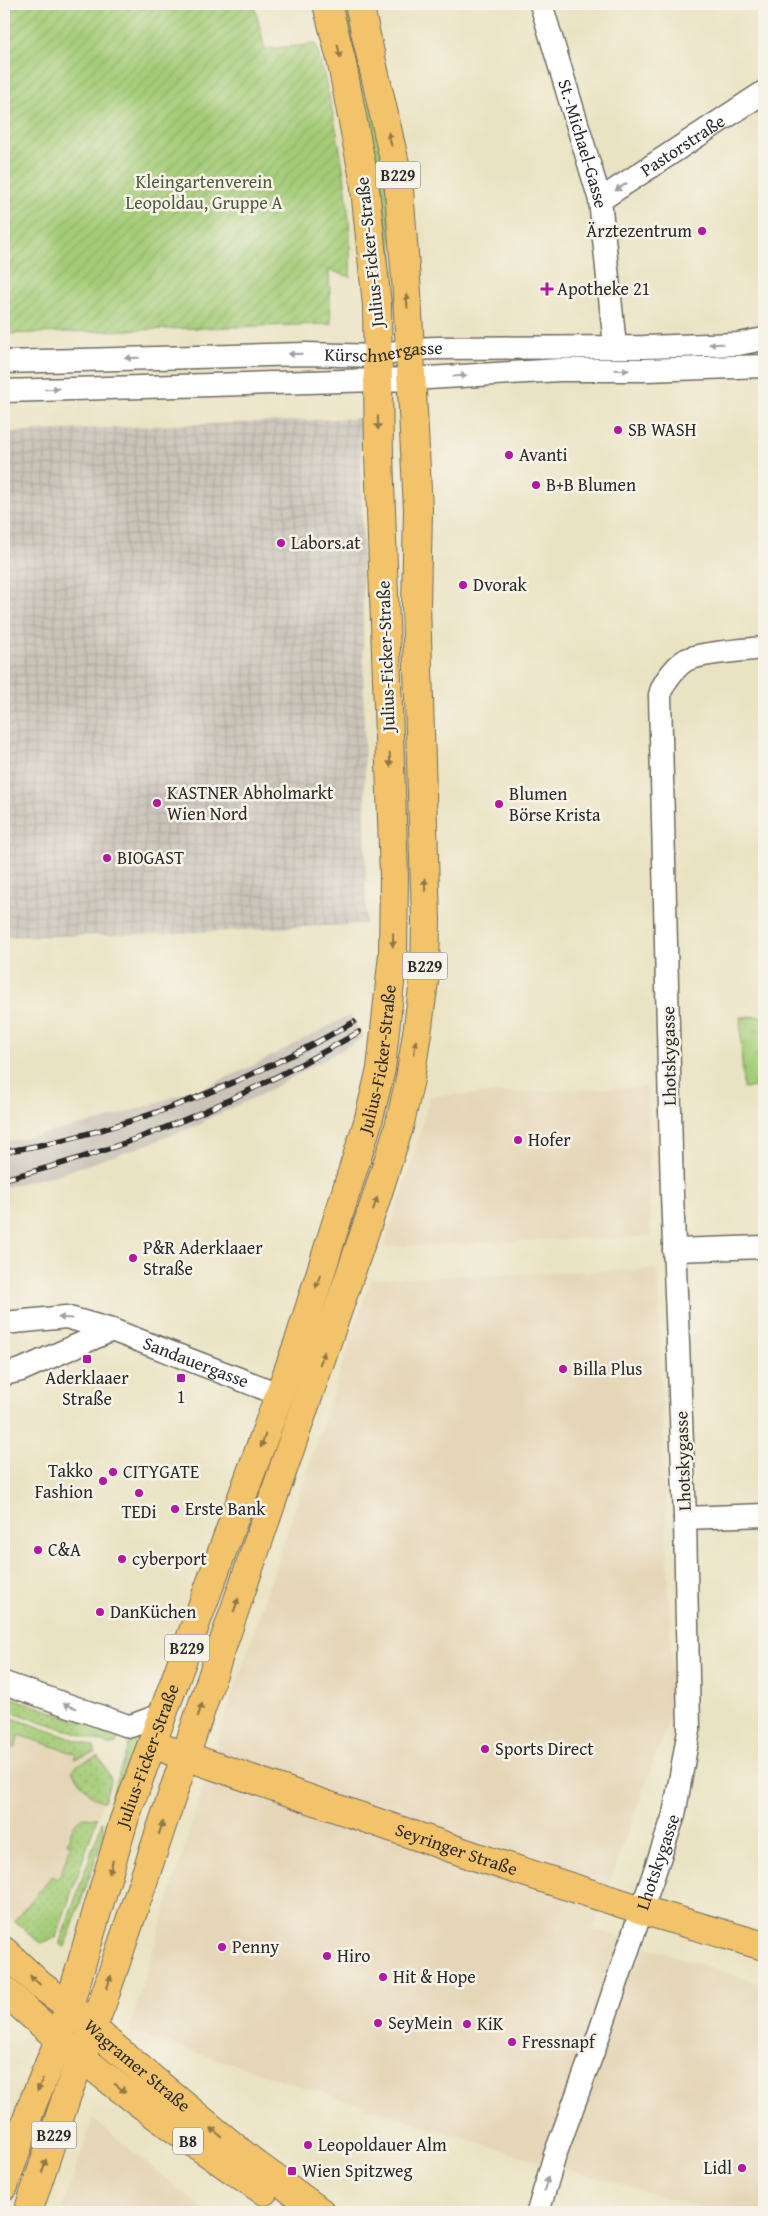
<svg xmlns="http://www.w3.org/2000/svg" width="768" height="2216" viewBox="0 0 768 2216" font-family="'Gentium Book Plus',serif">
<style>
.built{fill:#e5d6b7}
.industrial{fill:url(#industrial-grid)}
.railway{fill:#c9c3b8}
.grass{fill:url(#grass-dots);stroke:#687c51}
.park{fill:url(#park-tufts);stroke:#687c51}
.garden{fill:url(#garden-furrows);stroke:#687c51}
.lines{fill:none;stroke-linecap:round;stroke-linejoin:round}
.minor-casing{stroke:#6e6b60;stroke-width:25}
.major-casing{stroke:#6e6b60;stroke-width:30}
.minor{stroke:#fff;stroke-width:22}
.major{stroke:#f2c36a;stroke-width:28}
.rail-casing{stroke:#2b2b2b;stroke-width:5.5}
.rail{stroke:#f7f3e8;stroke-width:4;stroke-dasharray:11;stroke-linecap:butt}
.oneway{fill:#8e774a}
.oneway2{fill:#a0a0a0}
.poi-dot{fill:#b5179e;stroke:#f7f3e8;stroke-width:2}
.labels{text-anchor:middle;stroke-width:5;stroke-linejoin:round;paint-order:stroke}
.shield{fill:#f7f3e8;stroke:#686764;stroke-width:1}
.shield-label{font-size:16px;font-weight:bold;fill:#2b2b2b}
.street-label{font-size:18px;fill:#2b2b2b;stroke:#f7f3e8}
.park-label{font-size:18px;fill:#4f5b42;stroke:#f7f3e8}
.poi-label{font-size:18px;fill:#2b2b2b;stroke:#f7f3e8;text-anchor:start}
</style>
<defs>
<pattern id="industrial-grid" width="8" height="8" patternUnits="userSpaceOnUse" patternTransform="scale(1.25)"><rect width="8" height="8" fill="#c9c3b8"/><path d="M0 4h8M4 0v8" fill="none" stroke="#ada89e"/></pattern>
<pattern id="grass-dots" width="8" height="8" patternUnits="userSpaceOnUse" patternTransform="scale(1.25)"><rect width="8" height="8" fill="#a4cc77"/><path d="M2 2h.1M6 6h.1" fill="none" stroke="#8daf67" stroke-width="1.8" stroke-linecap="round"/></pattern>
<pattern id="park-tufts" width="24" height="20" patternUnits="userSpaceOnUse" patternTransform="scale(1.25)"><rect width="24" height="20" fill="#a4cc77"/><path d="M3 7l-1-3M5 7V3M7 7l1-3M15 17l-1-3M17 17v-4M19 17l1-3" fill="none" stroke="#8daf67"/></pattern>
<pattern id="garden-furrows" width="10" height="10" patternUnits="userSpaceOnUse" patternTransform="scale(1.25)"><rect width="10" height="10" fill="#a4cc77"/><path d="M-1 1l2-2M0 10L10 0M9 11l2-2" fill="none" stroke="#8daf67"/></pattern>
</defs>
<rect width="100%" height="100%" fill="#f7f3e8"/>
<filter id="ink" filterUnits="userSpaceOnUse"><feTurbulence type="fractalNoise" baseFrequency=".02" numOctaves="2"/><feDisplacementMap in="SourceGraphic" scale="10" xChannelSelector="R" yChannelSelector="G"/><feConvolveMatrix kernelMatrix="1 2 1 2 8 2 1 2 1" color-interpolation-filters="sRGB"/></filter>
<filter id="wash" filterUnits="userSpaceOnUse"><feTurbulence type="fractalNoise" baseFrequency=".0096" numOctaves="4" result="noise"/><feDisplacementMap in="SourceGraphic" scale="20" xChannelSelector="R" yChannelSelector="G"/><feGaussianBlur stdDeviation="1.12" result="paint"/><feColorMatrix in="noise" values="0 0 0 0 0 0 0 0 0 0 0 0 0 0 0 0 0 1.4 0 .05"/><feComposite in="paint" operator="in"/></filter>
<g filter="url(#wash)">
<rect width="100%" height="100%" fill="#eae3c3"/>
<!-- built -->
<path class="built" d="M647 1087 651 1236 384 1247 415 1150 430 1096Z
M657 1269 673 1708 593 1929 764 1985V2212H717L612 2182 540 2162 129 2031 209 1766 371 1279Z
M4 1715 93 1746 111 1779 56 1938 45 1943H40L4 1912Z
M93 2119 207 2212H61Z"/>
<!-- industrial -->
<path class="industrial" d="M361 418 366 924 160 934 4 937V432Z"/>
<!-- railway -->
<path class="railway" d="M350 1015 363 1038 262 1094 203 1121V1123L146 1145 59 1174 4 1187V1142L101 1121 191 1091 192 1093 248 1068Z"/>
<!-- grass -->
<path class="grass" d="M339 4H350L383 142 396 305 390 306 384 203 380 172Z
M4 1695 119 1735 116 1744 111 1745 4 1709Z
M4 1715 93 1746 96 1752 74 1759 76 1754 19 1735 15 1748H10L4 1742Z
M143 1737C138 1756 129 1786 111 1797L131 1738Z
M99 1756 111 1779 104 1801C91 1801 80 1780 72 1771L77 1765Z
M84 1817 97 1818 56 1938 40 1943 14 1921 52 1876 56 1879 61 1873 71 1844 67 1843C71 1832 73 1821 84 1817Z
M102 1822 105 1832 65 1947 60 1945V1942Z"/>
<!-- park -->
<path class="park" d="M764 1016V1087L743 1088 740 1017Z"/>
<!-- garden -->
<path class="garden" d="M4 4H254L265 49 316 44C336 120 353 198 350 277L329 270 331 324 4 334Z"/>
</g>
<g filter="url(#ink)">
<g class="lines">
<defs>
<g id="minor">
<path id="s1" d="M541 4 600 200 615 346"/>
<path id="s2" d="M600 200 764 92"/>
<path id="s3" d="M4 362 305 354 378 356 410 349 437 348 644 347 738 344 764 339"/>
<path d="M4 391 411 379 560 370H646L764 366"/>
<path d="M674 1250 764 1247"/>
<path id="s4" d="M4 1323 66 1317 112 1330 281 1395"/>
<path d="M4 1374 21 1370 112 1330"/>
<path d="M685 1518 764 1515"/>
<path d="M4 1683 125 1725 131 1726 163 1714"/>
<path id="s5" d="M538 2212 555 2155 595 2046 674 1815 689 1730 685 1518 672 1194 660 695C662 683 679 661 691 658 709 652 744 650 764 648"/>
</g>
<g id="major">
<path id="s6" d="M168 1750 477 1857 642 1910 764 1946"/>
<path id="s7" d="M4 1951 40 1985 69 2006 108 2042 204 2122 254 2163 321 2212"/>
<path d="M4 1990C84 2065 172 2130 264 2191"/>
<path id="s8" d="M4 2186 32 2105 59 2040 124 1820 299 1341 368 1122 381 1069 393 954 394 876 379 454 377 305 364 179 341 59 327 4"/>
<path d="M28 2212 67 2095 104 1998 225 1638 374 1205 399 1127 410 1079 418 1026 425 974 426 920 416 605 418 510 407 293 398 177 359 4"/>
</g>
</defs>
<!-- minor casing -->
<use href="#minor" class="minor-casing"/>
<!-- major casing -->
<use href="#major" class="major-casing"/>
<!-- minor -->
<use href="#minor" class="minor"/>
<!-- major -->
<use href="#major" class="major"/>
<defs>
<path id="rail" d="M4 1152C129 1131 244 1084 354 1022
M4 1179C134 1148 244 1098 359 1032"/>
</defs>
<!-- rail casing -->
<use href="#rail" class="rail-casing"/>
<!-- rail -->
<use href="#rail" class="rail"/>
</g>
<!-- one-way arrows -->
<defs><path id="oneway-solid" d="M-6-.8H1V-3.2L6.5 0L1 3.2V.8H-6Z" transform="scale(1.25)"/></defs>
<g class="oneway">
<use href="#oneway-solid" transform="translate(339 51) rotate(77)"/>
<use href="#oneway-solid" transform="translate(390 139) rotate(-102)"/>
<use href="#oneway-solid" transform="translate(407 301) rotate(-93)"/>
<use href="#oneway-solid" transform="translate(378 423) rotate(89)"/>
<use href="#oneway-solid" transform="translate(390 760) rotate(88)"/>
<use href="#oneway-solid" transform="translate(425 885) rotate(-92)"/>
<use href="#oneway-solid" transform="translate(393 940) rotate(91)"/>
<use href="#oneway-solid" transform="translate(415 1047) rotate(-81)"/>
<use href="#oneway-solid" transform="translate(375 1204) rotate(-72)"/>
<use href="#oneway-solid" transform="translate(318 1281) rotate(108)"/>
<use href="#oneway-solid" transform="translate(322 1358) rotate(-71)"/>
<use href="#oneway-solid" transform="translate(263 1441) rotate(110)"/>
<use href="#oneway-solid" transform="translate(236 1605) rotate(-71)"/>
<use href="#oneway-solid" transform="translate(200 1710) rotate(-71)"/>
<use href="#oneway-solid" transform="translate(161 1828) rotate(-71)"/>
<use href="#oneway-solid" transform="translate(111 1867) rotate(106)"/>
<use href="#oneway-solid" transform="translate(35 1980) rotate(-138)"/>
<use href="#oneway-solid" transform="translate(109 1982) rotate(-72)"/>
<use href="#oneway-solid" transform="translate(40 2085) rotate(113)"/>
<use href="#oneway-solid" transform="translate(120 2088) rotate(38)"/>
<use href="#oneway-solid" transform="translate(216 2132) rotate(-141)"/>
<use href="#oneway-solid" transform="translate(44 2166) rotate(-72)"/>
</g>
<g class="oneway2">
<use href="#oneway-solid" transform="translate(621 187) rotate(147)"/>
<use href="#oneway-solid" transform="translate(716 344) rotate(178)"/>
<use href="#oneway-solid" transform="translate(295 354) rotate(179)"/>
<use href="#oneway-solid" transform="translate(132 358) rotate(179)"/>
<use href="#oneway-solid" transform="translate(622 370) rotate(1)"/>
<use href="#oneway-solid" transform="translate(460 376) rotate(-3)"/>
<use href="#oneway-solid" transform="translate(52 389) rotate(-2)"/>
<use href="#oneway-solid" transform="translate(65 1318) rotate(-177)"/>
<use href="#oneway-solid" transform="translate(70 1706) rotate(-161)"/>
<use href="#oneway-solid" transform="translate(546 2184) rotate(-73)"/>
</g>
</g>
<!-- markers -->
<g class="poi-dot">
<circle cx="702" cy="231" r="5"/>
<path d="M544.5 281.5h5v5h5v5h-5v5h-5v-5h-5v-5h5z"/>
<circle cx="618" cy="430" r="5"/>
<circle cx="509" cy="455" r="5"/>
<circle cx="536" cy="485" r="5"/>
<circle cx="281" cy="543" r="5"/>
<circle cx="463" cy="585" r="5"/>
<circle cx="157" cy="803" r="5"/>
<circle cx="499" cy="804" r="5"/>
<circle cx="107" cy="858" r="5"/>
<circle cx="518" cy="1140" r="5"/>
<circle cx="133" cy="1258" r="5"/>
<rect x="82" y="1354" width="10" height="10" rx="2.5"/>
<circle cx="563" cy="1369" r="5"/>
<rect x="176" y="1373" width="10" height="10" rx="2.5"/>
<circle cx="113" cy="1472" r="5"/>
<circle cx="103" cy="1481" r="5"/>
<circle cx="139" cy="1493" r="5"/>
<circle cx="175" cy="1509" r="5"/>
<circle cx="38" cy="1550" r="5"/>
<circle cx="122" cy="1559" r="5"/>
<circle cx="100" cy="1612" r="5"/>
<circle cx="485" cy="1749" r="5"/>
<circle cx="222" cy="1947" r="5"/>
<circle cx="327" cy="1956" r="5"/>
<circle cx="383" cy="1977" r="5"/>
<circle cx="378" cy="2023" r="5"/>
<circle cx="467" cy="2024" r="5"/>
<circle cx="512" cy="2042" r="5"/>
<circle cx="308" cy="2145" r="5"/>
<circle cx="742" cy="2168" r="5"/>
<rect x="287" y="2166" width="10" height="10" rx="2.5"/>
</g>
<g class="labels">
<!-- shield labels -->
<g class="shield">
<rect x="375.5" y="161.5" width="45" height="27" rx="4"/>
<rect x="402.5" y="952.5" width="45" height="27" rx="4"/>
<rect x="164.5" y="1634.5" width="45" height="27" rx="4"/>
<rect x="31.5" y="2121.5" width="45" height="27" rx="4"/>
<rect x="173" y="2127.5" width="30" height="27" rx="4"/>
</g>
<g class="shield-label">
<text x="398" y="181">B229</text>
<text x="425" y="972">B229</text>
<text x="187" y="1654">B229</text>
<text x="54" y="2141">B229</text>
<text x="188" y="2147">B8</text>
</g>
<!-- street labels -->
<g class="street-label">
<text dy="6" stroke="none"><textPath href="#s1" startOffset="146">St.-Michael-Gasse</textPath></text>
<text dy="6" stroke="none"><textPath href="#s2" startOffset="99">Pastorstraße</textPath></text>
<text transform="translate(370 252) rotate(-96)" y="6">Julius-Ficker-Straße</text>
<text dy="6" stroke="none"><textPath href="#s3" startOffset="380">Kürschnergasse</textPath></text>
<text transform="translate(386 656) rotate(-92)" y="6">Julius-Ficker-Straße</text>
<text transform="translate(669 1056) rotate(-91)" y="6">Lhotskygasse</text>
<text dy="6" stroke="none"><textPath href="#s8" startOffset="1189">Julius-Ficker-Straße</textPath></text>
<text dy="6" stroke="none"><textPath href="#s4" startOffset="200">Sandauergasse</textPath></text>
<text transform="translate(683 1461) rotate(-92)" y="6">Lhotskygasse</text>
<text dy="6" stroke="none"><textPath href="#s8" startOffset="454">Julius-Ficker-Straße</textPath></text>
<text dy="6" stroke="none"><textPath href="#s6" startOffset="305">Seyringer Straße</textPath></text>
<text dy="6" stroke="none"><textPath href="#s5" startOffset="370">Lhotskygasse</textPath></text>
<text dy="6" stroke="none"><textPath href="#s7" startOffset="176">Wagramer Straße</textPath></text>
</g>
<!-- park labels -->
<g class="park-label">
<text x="204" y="188">Kleingartenverein<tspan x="204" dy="21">Leopoldau, Gruppe A</tspan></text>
</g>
<!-- poi labels -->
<g class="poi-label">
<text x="692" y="237" text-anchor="end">Ärztezentrum</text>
<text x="557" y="295">Apotheke 21</text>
<text x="628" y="436">SB WASH</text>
<text x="519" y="461">Avanti</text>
<text x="546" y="491">B+B Blumen</text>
<text x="291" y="549">Labors.at</text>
<text x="473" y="591">Dvorak</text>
<text x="167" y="799">KASTNER Abholmarkt<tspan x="167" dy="21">Wien Nord</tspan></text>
<text x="509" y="800">Blumen<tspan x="509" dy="21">Börse Krista</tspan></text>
<text x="117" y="864">BIOGAST</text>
<text x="528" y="1146">Hofer</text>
<text x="143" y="1254">P&amp;R Aderklaaer<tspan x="143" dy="21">Straße</tspan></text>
<text x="573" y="1375">Billa Plus</text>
<text x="87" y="1384" text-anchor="middle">Aderklaaer<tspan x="87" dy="21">Straße</tspan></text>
<text x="181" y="1403" text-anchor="middle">1</text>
<text x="93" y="1477" text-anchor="end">Takko<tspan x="93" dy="21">Fashion</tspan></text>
<text x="123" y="1478">CITYGATE</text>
<text x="185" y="1515">Erste Bank</text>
<text x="139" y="1518" text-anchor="middle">TEDi</text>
<text x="48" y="1556">C&amp;A</text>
<text x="132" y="1565">cyberport</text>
<text x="110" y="1618">DanKüchen</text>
<text x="495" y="1755">Sports Direct</text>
<text x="232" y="1953">Penny</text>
<text x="337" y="1962">Hiro</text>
<text x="393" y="1983">Hit &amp; Hope</text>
<text x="388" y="2029">SeyMein</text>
<text x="477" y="2030">KiK</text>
<text x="522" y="2048">Fressnapf</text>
<text x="318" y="2151">Leopoldauer Alm</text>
<text x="732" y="2174" text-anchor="end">Lidl</text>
<text x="302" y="2177">Wien Spitzweg</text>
</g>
</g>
<!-- margin -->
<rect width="768" height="2216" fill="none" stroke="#f7f3e8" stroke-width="20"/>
</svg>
